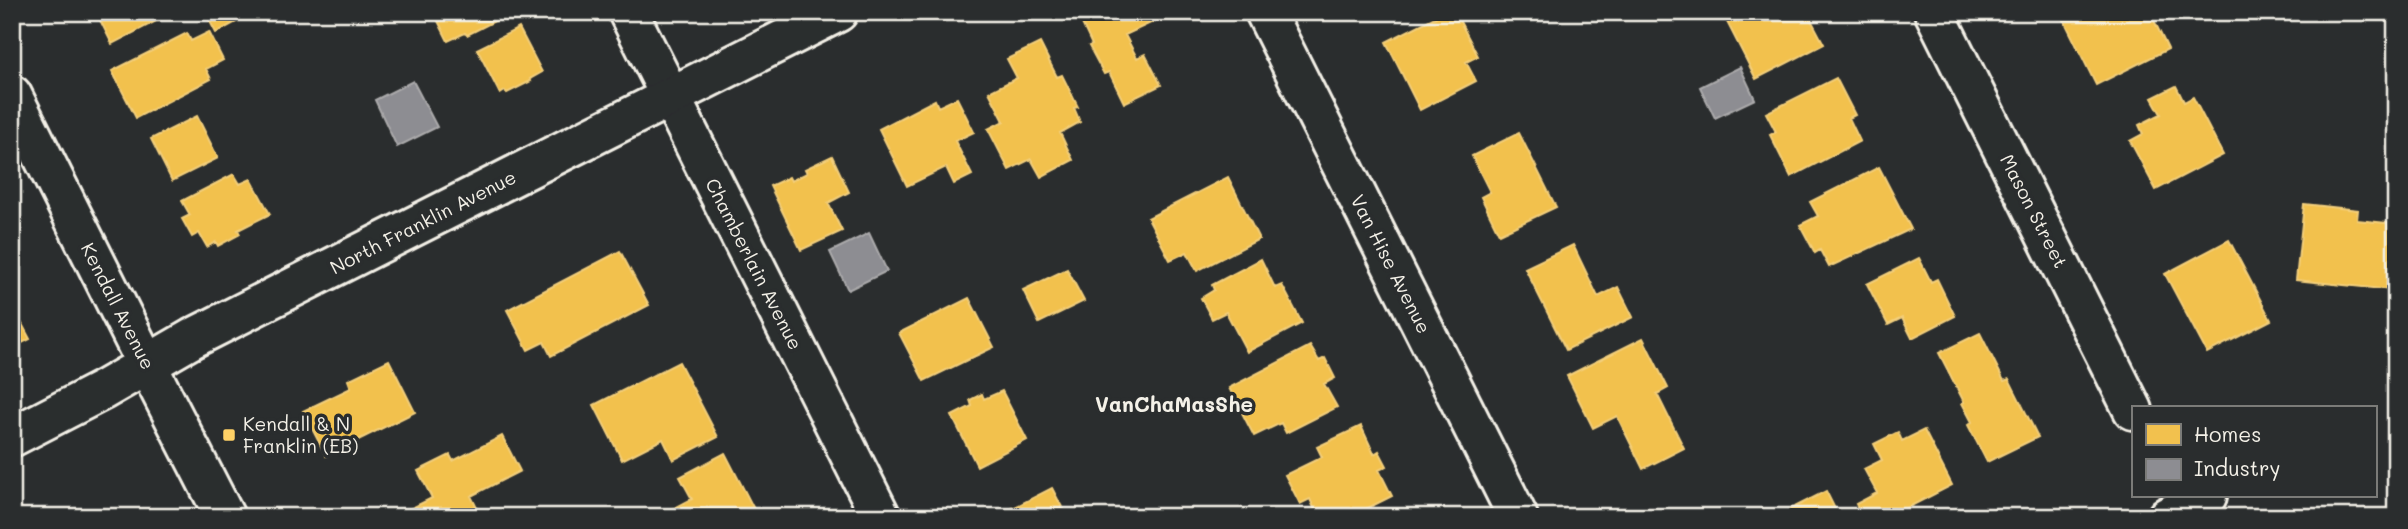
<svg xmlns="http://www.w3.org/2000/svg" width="2408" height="529" viewBox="0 0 2408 529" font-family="Mali,sans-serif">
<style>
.homes{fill:#f2c14e;stroke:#f3cf7c;stroke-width:2}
.industry{fill:#8d8d92;stroke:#acabac;stroke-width:2}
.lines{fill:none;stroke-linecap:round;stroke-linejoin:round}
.minor-casing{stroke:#f4f1e8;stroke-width:44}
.tertiary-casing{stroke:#f4f1e8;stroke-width:44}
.minor{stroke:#2a2d2e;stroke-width:38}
.tertiary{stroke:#2a2d2e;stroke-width:38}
.poi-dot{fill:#ffd166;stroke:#2a2d2e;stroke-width:2.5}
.labels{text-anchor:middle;stroke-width:7;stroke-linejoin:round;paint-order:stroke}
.street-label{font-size:19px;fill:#f4f1e8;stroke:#2a2d2e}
.poi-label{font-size:19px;fill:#f4f1e8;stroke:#2a2d2e;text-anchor:start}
.neighbourhood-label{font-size:21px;font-weight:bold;fill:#f4f1e8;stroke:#2a2d2e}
</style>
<rect width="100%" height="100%" fill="#2a2d2e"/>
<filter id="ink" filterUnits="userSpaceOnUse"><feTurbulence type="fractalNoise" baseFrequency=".0143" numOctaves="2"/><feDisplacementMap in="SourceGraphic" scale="14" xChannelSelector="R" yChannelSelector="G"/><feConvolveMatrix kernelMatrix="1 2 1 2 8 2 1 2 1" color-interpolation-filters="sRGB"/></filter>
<g filter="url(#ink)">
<!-- homes -->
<path class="homes" d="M96 12H154L158 20 112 44Z
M205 12H250L251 14 216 33Z
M455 12H512L467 35 465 33 448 41 438 21Z
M1080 12H1149L1153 22 1125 35 1137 58 1145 54 1161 85 1124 103 1109 72 1104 74 1089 46 1092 45 1080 19 1083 18Z
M1445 12H1455L1478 56 1466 62 1476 81 1420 110 1386 42Z
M1726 12H1807L1824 44 1756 79 1723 14Z
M2060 12H2150L2168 49 2096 85Z
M519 28 542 72 530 79 531 81 507 93 505 91 500 94 477 49Z
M209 32 223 60 206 69 211 79 136 118 112 71 187 33 191 41Z
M1040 43 1057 77 1062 75 1078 107 1074 108 1080 122 1060 133 1073 160 1041 177 1031 159 1009 170 988 129 1004 121 989 92 1017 78 1007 59Z
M1836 78 1855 115 1849 118 1860 141 1791 177 1770 135 1776 132 1766 113Z
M2176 86 2184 102 2193 97 2223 155 2156 190 2130 141 2143 134 2139 125 2161 114 2152 98Z
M957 98 974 132 955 141 972 175 954 184 946 167 907 186 879 129 935 100 938 107Z
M197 116 218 158 172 181 151 139Z
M1519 133 1556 207 1499 234 1481 197 1490 192 1472 156Z
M832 156 849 192 828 203 842 231 801 250 770 186 789 177 791 181 807 173 805 169Z
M1879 167 1911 229 1829 267 1820 250 1815 253 1800 225 1818 216 1810 202Z
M234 174 240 184 251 179 270 214 238 230 240 234 218 246 216 242 207 247 199 233 192 237 182 219 190 215 182 201Z
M1228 177 1259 239 1197 271 1187 252 1170 260 1148 218Z
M2304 204 2358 210 2357 220 2396 224 2391 290 2296 280Z
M2229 240 2271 320 2207 353 2165 274Z
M1573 245 1598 297 1618 287 1633 317 1566 350 1525 268Z
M620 251 649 305 551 356 544 342 528 350 507 310Z
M1919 258 1931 282 1937 279 1955 316 1912 338 1902 318 1888 325 1867 284Z
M1261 259 1275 288 1282 285 1302 323 1247 352 1226 312 1212 319 1201 298 1214 290 1212 285Z
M1067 269 1084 301 1039 323 1023 290Z
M969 298 994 347 924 381 899 333Z
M12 305 30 339 12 348Z
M1980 333 2004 381 2009 379 2038 437 1987 462 1968 425 1972 422 1962 403 1964 402 1939 353Z
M1643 338 1668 388 1657 394 1684 448 1643 469 1617 416 1593 428 1567 376Z
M1310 346 1319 361 1325 358 1335 378 1324 384 1337 407 1286 433 1281 423 1254 436 1229 388Z
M389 360 415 412 326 456 303 411 351 388 348 380Z
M679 362 718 437 673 460 663 439 622 460 594 405Z
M1002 391 1027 440 977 466 952 416 972 406 970 400 982 394 984 399Z
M1361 426 1374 454 1379 451 1387 466 1379 470 1392 496 1350 517H1318L1310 499 1300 504 1285 475 1322 457 1317 447Z
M1924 430 1952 485 1903 510 1905 517H1862L1856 504 1877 493 1864 469 1882 460 1874 444 1898 432 1902 441Z
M502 436 520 471 471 496 480 514 473 517H414L410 509 432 498 418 471 450 455 453 461Z
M725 453 758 517H658L692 499 680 477Z
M1052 488 1067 517H1012L1009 510Z
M1826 491 1839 517H1780L1779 515Z"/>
<!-- industry -->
<path class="industry" d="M1740 67 1755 99 1715 118 1700 87Z
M413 81 437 127 397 147 375 100Z
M869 233 887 271 848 290 830 252Z"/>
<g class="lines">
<defs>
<path id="minor" d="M628 12 881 517
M1265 12 1518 517
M1934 12 2133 410
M12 95 147 365
M2167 517 2207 496"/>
<path id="tertiary" d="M147 365 225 517
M12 437 103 390 193 338 838 12"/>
</defs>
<!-- minor casing -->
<use href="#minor" class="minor-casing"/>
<!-- tertiary casing -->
<use href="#tertiary" class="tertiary-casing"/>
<!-- minor -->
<use href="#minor" class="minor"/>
<!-- tertiary -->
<use href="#tertiary" class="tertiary"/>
</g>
</g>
<!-- markers -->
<rect class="poi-dot" x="222" y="428" width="14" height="14" rx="3.5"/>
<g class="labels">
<!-- street labels -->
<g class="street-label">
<text transform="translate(2034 211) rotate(63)" y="7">Mason Street</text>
<text transform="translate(423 222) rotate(-27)" y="7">North Franklin Avenue</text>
<text transform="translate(754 264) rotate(63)" y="7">Chamberlain Avenue</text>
<text transform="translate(1391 264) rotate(63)" y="7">Van Hise Avenue</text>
<text transform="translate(118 306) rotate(63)" y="7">Kendall Avenue</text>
</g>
<!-- poi labels -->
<g class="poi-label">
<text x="243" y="431">Kendall &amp; N<tspan x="243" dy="22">Franklin (EB)</tspan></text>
</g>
<!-- neighbourhood labels -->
<g class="neighbourhood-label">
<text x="1174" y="412">VanChaMasShe</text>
</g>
</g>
<!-- margin -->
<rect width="2408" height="529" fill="none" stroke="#2a2d2e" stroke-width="42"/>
<rect x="21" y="21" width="2366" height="487" fill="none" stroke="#f4f1e8" stroke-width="2.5" filter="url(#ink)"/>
<!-- legend -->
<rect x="2132" y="406" width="245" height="91" fill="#2a2d2e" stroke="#7b7b78" stroke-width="2"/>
<rect x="2146" y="424" width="35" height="21" fill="#f2c14e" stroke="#7b7b78" stroke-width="2"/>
<text x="2194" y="442" font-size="21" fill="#f4f1e8">Homes</text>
<rect x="2146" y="459" width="35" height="21" fill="#8d8d92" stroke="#7b7b78" stroke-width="2"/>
<text x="2194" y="476" font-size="21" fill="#f4f1e8">Industry</text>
</svg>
